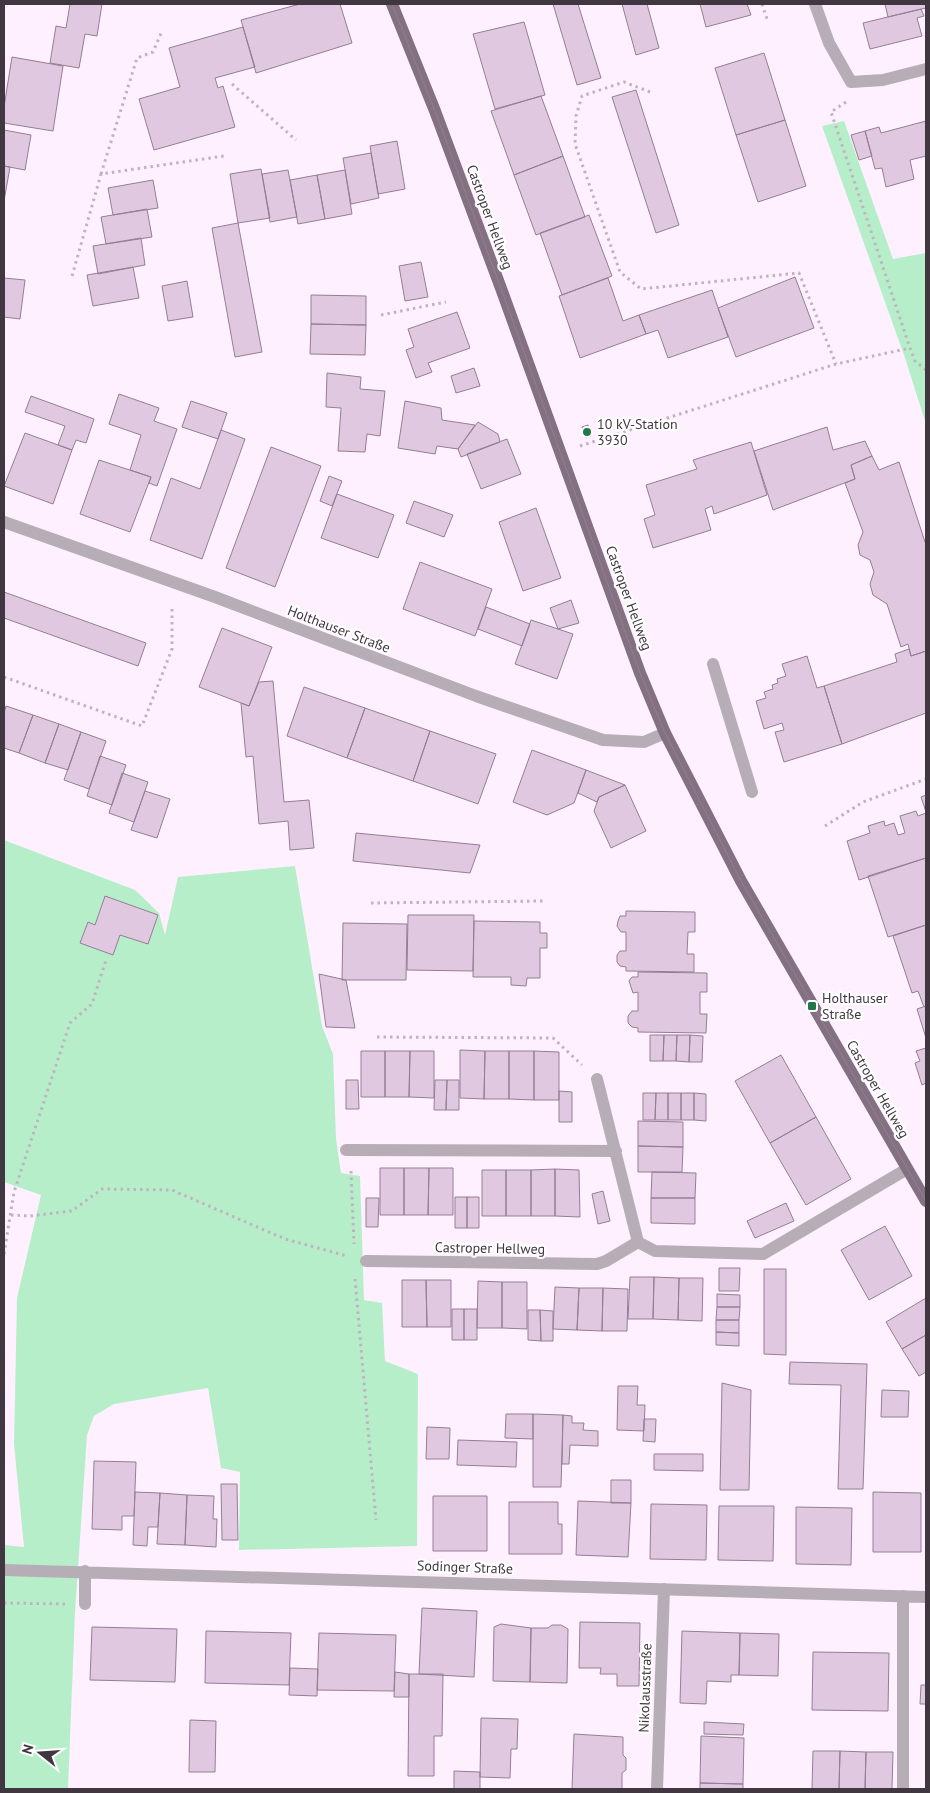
<svg xmlns="http://www.w3.org/2000/svg" width="930" height="1793" viewBox="0 0 930 1793" font-family="'PT Sans',sans-serif">
<style>
.green{fill:#b7eeca}
.building{fill:#e0c8e1;stroke:#947e95}
.lines{fill:none;stroke-linecap:round;stroke-linejoin:round}
.path{stroke:#c0b3c0;stroke-width:3;stroke-dasharray:2.5 4;stroke-linecap:butt}
.minor{stroke:#b7adb7;stroke-width:12}
.major{stroke:#837083;stroke-width:12}
.tram{stroke:#8e828e;stroke-width:1}
.poi-dot{fill:#21774a;stroke:#fff;stroke-width:2}
.labels{text-anchor:middle;stroke-width:4.5;stroke-linejoin:round;paint-order:stroke}
.street-label{font-size:14px;fill:#413741;stroke:#fff}
.poi-label{font-size:14px;fill:#413741;stroke:#fff;text-anchor:start}
</style>
<rect width="100%" height="100%" fill="#fff0ff"/>
<!-- green -->
<path class="green" d="M844 121 893 259 926 253V424L904 355 822 126Z
M4 840 135 890 159 913 165 935 178 877 295 866 322 1026 333 1054 336 1139 341 1173 360 1176 364 1300 382 1303 385 1361 418 1374 417 1546 239 1550 240 1472 221 1468 208 1388 114 1404 94 1416 87 1435 75 1613 68 1789H4V1545L24 1547 14 1444 17 1298 41 1195 4 1182Z"/>
<!-- building -->
<path class="building" d="M70 4H102L97 36 85 34 79 68 50 63 56 26 66 28Z
M300 4H340L352 43 256 73 241 20Z
M553 4H578L601 78 577 85Z
M622 4H647L659 48 636 55Z
M700 4H747L751 15 706 27Z
M885 4H926V8L888 17Z
M921 9 924 16 917 18 922 36 870 49 863 23Z
M524 22 545 95 495 109 473 34Z
M243 27 255 67 215 78 218 88 223 86 235 127 154 150 139 99 180 87 169 48Z
M764 53 785 120 736 135 715 68Z
M12 57 63 66 53 131 4 123V107Z
M636 90 679 225 656 233 612 97Z
M541 96 563 156 514 175 491 111Z
M785 120 806 186 758 202 736 135Z
M926 121V156L910 160 914 179 886 187 882 168 875 169 865 131 879 127 881 133Z
M4 130 31 135 25 170 4 166Z
M865 131 872 156 859 160 851 135Z
M397 141 405 189 378 194 370 146Z
M371 153 379 198 351 204 343 158Z
M563 156 585 217 536 235 514 175Z
M4 166 10 167 4 201Z
M261 169 270 218 238 223 230 174Z
M288 170 297 217 270 222 262 174Z
M345 170 352 214 325 219 317 175Z
M317 175 325 219 298 224 290 180Z
M153 180 158 208 113 215 108 188Z
M147 209 152 237 106 244 101 217Z
M589 215 612 276 562 295 540 233Z
M238 223 262 352 235 357 212 228Z
M141 238 145 265 98 274 93 246Z
M421 262 428 297 405 301 399 266Z
M133 267 139 298 93 306 87 275Z
M795 277 814 328 736 357 718 308Z
M4 278 25 280 20 319 4 317Z
M608 278 623 321 639 315 646 334 580 358 559 296Z
M187 281 193 317 168 321 162 286Z
M712 290 728 337 668 358 658 330 646 334 639 315Z
M311 295 366 296V325L311 324Z
M457 312 470 348 428 363 432 372 416 378 406 350 414 347 408 329Z
M311 324 366 325 365 355 310 354Z
M474 368 480 386 456 393 451 376Z
M327 373 361 377 360 389 385 391 380 436 367 434 365 452 338 451 341 408 326 407Z
M119 394 159 408 154 421 177 429 157 486 149 483 151 477 130 470 141 435 109 424Z
M31 396 94 419 86 443 76 440 72 450 58 445 65 426 25 412Z
M191 401 227 413 218 439 182 427Z
M405 401 441 408 442 420 475 425 458 449 437 446 435 454 398 448Z
M478 422 498 434 500 442 461 457 458 449Z
M588 425 591 436 586 438 582 427Z
M827 427 833 450 865 441 872 456 851 465 855 479 773 510 754 451Z
M221 430 245 439 202 559 150 540 171 478 200 489Z
M25 433 72 450 53 504 4 486Z
M507 439 521 474 481 489 467 454Z
M751 442 767 495 714 514 712 506 705 509 711 530 653 548 644 519 655 515 646 485 697 469 693 460Z
M271 447 321 466 275 587 226 568Z
M872 456 879 470 899 462 926 545V651L911 656 908 644 901 647 887 604 873 595 870 584 874 572 870 560 860 555 858 545 863 532 845 483 855 479 851 465Z
M99 460 151 477 130 532 80 514Z
M329 476 342 481 332 506 320 501Z
M337 494 394 515 378 558 321 538Z
M414 501 453 515 444 537 406 523Z
M536 508 561 578 523 591 499 522Z
M420 562 492 589 475 636 403 609Z
M4 592 146 643 138 666 4 618Z
M571 600 579 623 558 629 550 608Z
M486 607 530 624 522 646 478 629Z
M531 620 573 634 557 679 515 664Z
M222 628 272 647 249 706 199 687Z
M909 649 911 656 926 651V713L842 744 824 686 897 662 895 654Z
M807 656 817 688 824 686 842 744 784 762 775 732 784 730 782 723 764 729 756 701 766 698 764 692 773 689 772 685 778 683 777 679 786 676 782 664Z
M273 681 284 802 309 800 314 848 290 850 288 821 259 824 253 756 246 757 241 703 249 706 259 682Z
M304 687 365 708 347 758 287 736Z
M6 706 33 715 19 753 4 748V713Z
M365 708 430 731 413 781 347 758Z
M33 715 59 724 45 763 19 753Z
M59 724 81 732 68 770 45 763Z
M430 731 496 754 478 804 413 781Z
M81 732 106 741 89 789 64 780Z
M532 750 586 770 574 803 547 815 513 802Z
M100 756 126 765 112 805 87 796Z
M586 770 625 785 599 797 597 802 578 793Z
M122 773 148 782 134 822 109 813Z
M625 785 646 831 611 848 594 811 599 797Z
M145 791 170 799 157 838 131 830Z
M926 795V812L921 797Z
M916 811 918 816 926 813V858L859 880 847 841 870 833 868 826 884 821 885 826 894 823 898 835 905 833 900 816Z
M356 833 480 845 470 873 353 861Z
M926 858V925L888 937 868 876Z
M105 896 158 915 148 944 120 935 113 955 80 943 88 922 95 925Z
M626 911 695 912V932H688L687 954H694V972L626 971V967L620 966 617 962V955L620 951H626V932H621L617 926 618 921 620 916H626Z
M408 915H474L473 971 407 970Z
M474 921 540 922V933H547V948H540V978H527L526 986 511 985V977H473Z
M343 923 407 924 406 980H342Z
M926 925V1006L924 1007 918 991 912 993 893 936Z
M638 972 707 973V992H700V1014H707L706 1033 638 1032V1028L632 1027 628 1023V1016L632 1011H638V992L633 993 629 981 632 977H638Z
M319 974 346 980 355 1028 326 1027Z
M926 1006V1038L917 1009Z
M650 1035H664L663 1061H650Z
M664 1035H677L676 1061H663Z
M677 1035H690L689 1062 676 1061Z
M690 1035 703 1036 702 1062H689Z
M926 1048V1083L922 1085 915 1063 920 1061 916 1051Z
M460 1050 485 1051 484 1099 460 1098Z
M361 1051H385V1097H361Z
M385 1051H410L409 1097H385Z
M410 1051H434V1098L409 1097Z
M485 1051H509V1099H484Z
M509 1051H534V1100L509 1099Z
M534 1051 559 1052V1100H534Z
M781 1055 816 1117 770 1143 735 1081Z
M346 1080H358L359 1109H346Z
M435 1080H447L446 1110H434Z
M447 1080H459V1110H446Z
M559 1091 572 1092V1122H559Z
M643 1093H656L655 1120H643Z
M656 1093H668V1120H655Z
M668 1093H681V1120H668Z
M681 1093H694V1120H681Z
M694 1093 706 1094V1121L694 1120Z
M816 1117 851 1179 806 1205 770 1143Z
M638 1121 683 1122V1147L638 1146Z
M638 1146 683 1147 682 1172H638Z
M380 1168H404V1215H380Z
M404 1168H429L428 1215H404Z
M429 1168H453V1215H428Z
M555 1169 579 1170 580 1217 555 1216Z
M555 1169V1216H531V1170Z
M482 1170H506V1216H482Z
M506 1170H531V1216H506Z
M652 1172 696 1173 695 1198H651Z
M603 1191 610 1221 598 1224 592 1194Z
M455 1197H467V1228H455Z
M467 1197H479V1228H467Z
M366 1198H379L378 1227H366Z
M651 1198H695V1224L651 1223Z
M786 1203 794 1221 755 1238 747 1221Z
M885 1226 912 1276 869 1300 841 1250Z
M719 1268H740L739 1291H719Z
M764 1269H786V1355L764 1354Z
M630 1277H654L653 1319H628Z
M654 1277 679 1278 678 1320 653 1319Z
M679 1278H703L702 1321 678 1320Z
M402 1280H426L427 1327H402Z
M426 1280H451V1327H427Z
M478 1281 502 1282V1328H477Z
M502 1282H527V1329L502 1328Z
M555 1287 579 1288 577 1330 553 1329Z
M579 1288H603L602 1331 577 1330Z
M603 1288 628 1289 627 1331H602Z
M717 1294 740 1295V1307H717Z
M926 1298V1335L902 1349 886 1322Z
M717 1307H740L739 1320H716Z
M452 1309H464V1340H452Z
M464 1309H477V1340H464Z
M528 1310H540L541 1341 528 1340Z
M540 1310 553 1311V1341H541Z
M716 1320H739V1333L716 1332Z
M716 1332 739 1333V1346L716 1345Z
M926 1335V1372L919 1376 902 1349Z
M790 1362 867 1364 863 1489H838L841 1385 789 1384Z
M722 1383 751 1390 749 1490H720Z
M618 1386H638L637 1405H645L644 1431 617 1430Z
M882 1390 909 1391 908 1417H881Z
M506 1414H533V1439L505 1438Z
M533 1414 563 1415 561 1487H533Z
M563 1415 572 1416V1423H584L583 1430 598 1431V1446L570 1445 569 1464H562Z
M644 1419H656L655 1442 643 1441Z
M427 1427 450 1428 449 1459H426Z
M458 1440 517 1442 516 1467 457 1465Z
M654 1454H703V1471L654 1470Z
M94 1461 136 1462 134 1516H122V1530L92 1529Z
M611 1480H631V1503H611Z
M221 1484H237L238 1540H222Z
M135 1492 160 1493 158 1527H148L147 1546 133 1545Z
M873 1492 921 1493V1552H873Z
M160 1493 187 1495 185 1545 157 1544Z
M187 1495 214 1496 213 1519H217L216 1547 185 1545Z
M433 1496H487V1551H433Z
M578 1501 631 1503 628 1557 576 1555Z
M509 1502H558V1524H562V1554H509Z
M651 1504 707 1505 706 1560 650 1559Z
M719 1506H774L773 1561 718 1560Z
M796 1507 852 1508 851 1565 796 1564Z
M422 1608 477 1611 474 1677 419 1674Z
M580 1622 640 1623 639 1686H617V1674H600L601 1668H579Z
M501 1624 531 1628 530 1682 493 1681 494 1627Z
M552 1625H561L568 1629 567 1683 530 1682 531 1628H548Z
M92 1627 177 1629 175 1682 90 1680Z
M206 1631 291 1633 289 1685 205 1683Z
M682 1631 740 1633 739 1675H731V1682L707 1681 706 1704 680 1703Z
M319 1633 396 1635 394 1691 317 1690Z
M740 1633 779 1634 778 1676 739 1675Z
M813 1652 889 1653 888 1711 812 1710Z
M290 1668 318 1669 317 1696 289 1695Z
M395 1672 409 1674V1697H394Z
M409 1674H443L442 1736H434V1776H408Z
M926 1677V1704H920L921 1685H926Z
M481 1718 518 1719 517 1749H511L510 1778 480 1777Z
M190 1720 216 1721 215 1772H189Z
M704 1722 744 1724 743 1735 704 1734Z
M574 1734 623 1737V1755L626 1758V1770L622 1773V1789H572Z
M701 1736 744 1738 743 1784 700 1783Z
M813 1751H840L839 1789H812Z
M840 1751 866 1752 865 1789H839Z
M866 1752H893L892 1789H865Z
M454 1771 480 1772V1789H454Z
M700 1783 743 1784V1789H700Z"/>
<g class="lines">
<!-- path -->
<path class="path" d="M762 4 768 22
M232 84 296 140
M650 92 624 82 582 96 576 116 575 144 620 272 641 289 799 273 836 364
M846 102 831 112 910 348 915 361 926 370
M101 174 137 58 153 52 162 31
M72 276 101 174 224 156
M381 315 446 302
M580 446 836 364 910 348
M4 677 142 726 172 649V605
M825 826 863 802 926 779
M371 903 543 901
M377 1037 553 1038 582 1065
M351 1171 354 1244
M11 1215 30 1216 72 1211 102 1189 172 1190 285 1239 347 1256
M4 1254 14 1192 70 1023 92 1004 106 960
M355 1279 376 1520
M4 1603 66 1604"/>
<!-- minor -->
<path class="minor" d="M815 4 829 43 851 82 883 80 926 69
M4 522 215 597 476 696 603 740 644 742 665 733
M713 664 752 792
M597 1079 638 1242 655 1251 763 1254 907 1169
M346 1150 616 1151
M366 1261 597 1264 606 1261 638 1242
M4 1570 926 1597
M85 1571V1604
M657 1789 664 1589
M903 1789V1596"/>
<!-- major -->
<path class="major" d="M392 4 435 111 502 291 640 673 665 733 741 881 926 1201"/>
<!-- tram -->
<path class="tram" d="M392 4 435 111 502 291 640 673 665 733 741 881 926 1201"/>
</g>
<!-- markers -->
<g class="poi-dot">
<circle cx="587" cy="432" r="5"/>
<rect x="807" y="1001" width="10" height="10" rx="2.5"/>
</g>
<g class="labels">
<!-- street labels -->
<g class="street-label">
<text transform="translate(490 217) rotate(70)" y="5">Castroper Hellweg</text>
<text transform="translate(629 598) rotate(70)" y="5">Castroper Hellweg</text>
<text transform="translate(339 629) rotate(21)" y="5">Holthauser Straße</text>
<text transform="translate(878 1089) rotate(60)" y="5">Castroper Hellweg</text>
<text transform="translate(490 1248) rotate(1)" y="5">Castroper Hellweg</text>
<text transform="translate(465 1567) rotate(2)" y="5">Sodinger Straße</text>
<text transform="translate(645 1688) rotate(-88)" y="5">Nikolausstraße</text>
</g>
<!-- poi labels -->
<g class="poi-label">
<text x="597" y="429">10 kV-Station<tspan x="597" dy="16">3930</tspan></text>
<text x="822" y="1003">Holthauser<tspan x="822" dy="16">Straße</tspan></text>
</g>
</g>
<!-- border -->
<rect width="930" height="1793" fill="none" stroke="#413741" stroke-width="10"/>
<!-- north arrow -->
<g transform="translate(40 1753) rotate(287)" stroke="#ffffff" stroke-width="4" paint-order="stroke">
<path d="M0-4L9 19L0 12L-9 19Z" fill="#413741"/>
<text y="-8" font-size="14" font-weight="bold" text-anchor="middle" fill="#413741">N</text>
</g>
</svg>
